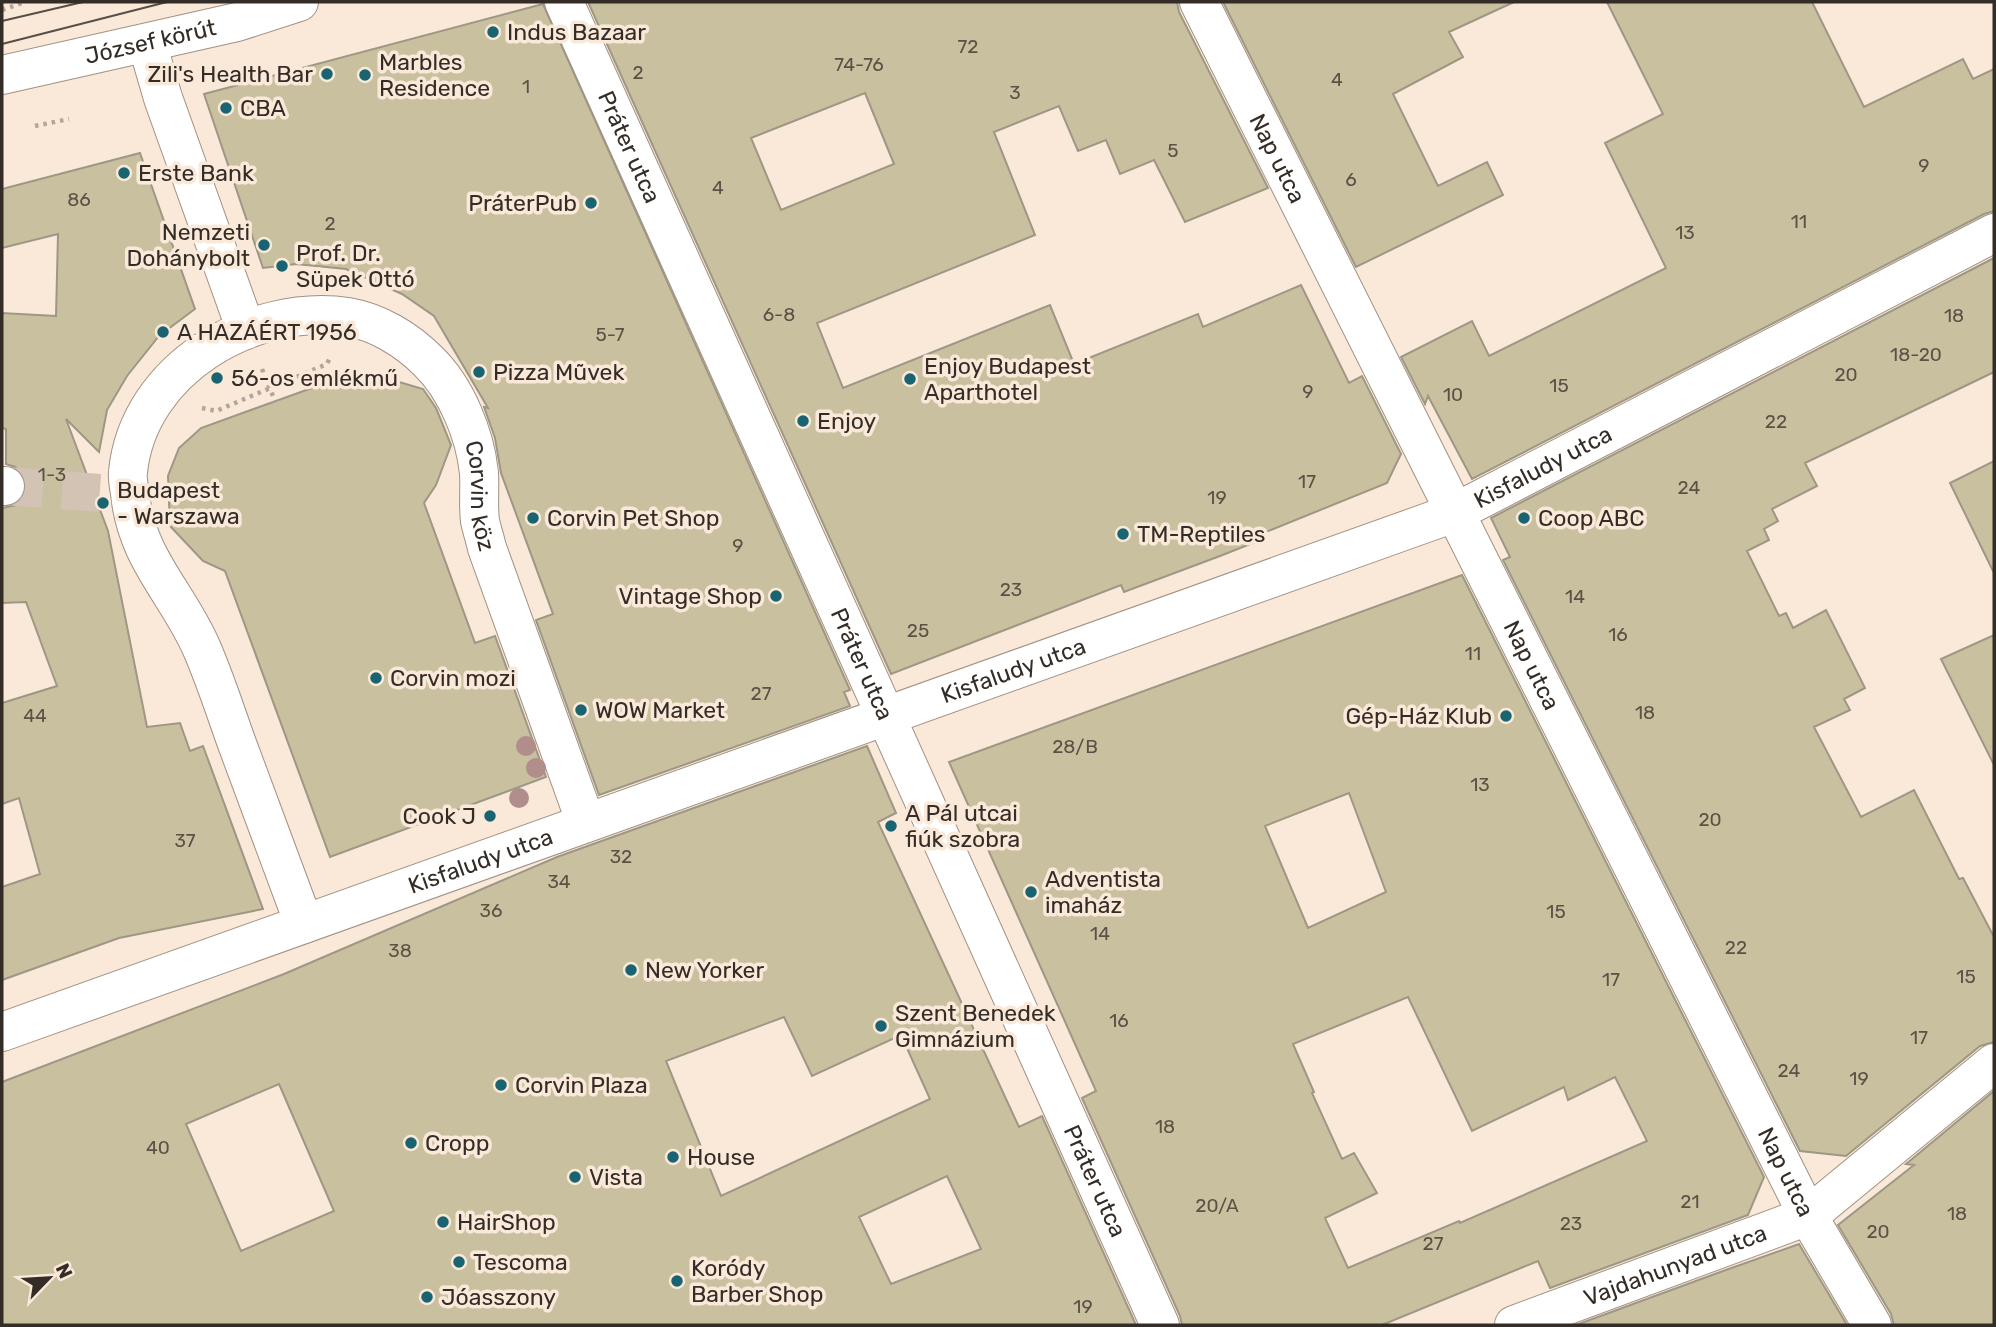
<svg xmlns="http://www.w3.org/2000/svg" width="1996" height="1327" viewBox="0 0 1996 1327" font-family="Rubik,sans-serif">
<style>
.building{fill:#c9c0a0;stroke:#9d9784;stroke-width:2;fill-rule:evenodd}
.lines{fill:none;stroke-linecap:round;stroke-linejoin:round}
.minor-tunnel{stroke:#d2c3b5;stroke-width:38;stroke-dasharray:38 19;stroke-linecap:butt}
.minor-casing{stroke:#a19183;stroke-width:40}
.major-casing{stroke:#a19183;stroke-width:40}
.path{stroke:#b3a699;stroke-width:4.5;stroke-dasharray:3.5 5;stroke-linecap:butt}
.minor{stroke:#fff;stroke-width:38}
.major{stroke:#fff;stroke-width:38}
.tram{stroke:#574e47;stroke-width:2}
.tree{fill:#b18d8c}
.poi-dot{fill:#1a6371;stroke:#fae9d9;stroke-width:2.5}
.labels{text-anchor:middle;stroke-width:7;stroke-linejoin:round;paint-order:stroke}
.number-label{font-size:19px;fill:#595245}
.poi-label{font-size:23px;fill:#342d27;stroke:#fae9d9;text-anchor:start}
.street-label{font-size:23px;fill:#342d27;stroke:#fae9d9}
</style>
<rect width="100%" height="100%" fill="#fae9d9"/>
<!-- building -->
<path class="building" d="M588 2H1177L1179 12 1268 188 1185 222 1154 160 1120 174 1106 140 1078 151 1059 106 994 132 1035 235 817 323 843 388 1050 305 1074 364 1198 314 1203 327 1301 285 1349 383 1362 376 1401 454 1387 483 1251 538 1253 543 1220 556 1124 592 1121 585 891 674ZM865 93 894 164 781 210 751 138Z
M1223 2H1514L1449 32 1463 57 1393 94 1438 186 1487 162 1503 195 1356 267Z
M1607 2H1812L1864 107 1963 59 1973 79 1994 69V211L1984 214 1472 479 1428 396 1425 404 1401 357 1472 321 1489 356 1666 268 1605 143 1663 114Z
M543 4 850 690 844 692 850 706 599 795 536 620 553 614 501 473 495 438 484 407 488 408 434 316 402 294 346 269 296 264 263 268 204 94Z
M140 153 195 309 159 336 127 376 107 410 99 452 66 419 108 531 147 727 180 723 190 751 203 746 263 909 119 938 2 980V887L40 874 19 798 2 804V703L57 686 26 602 2 603V508L16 505 24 496 27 487 24 475 15 467 6 464V429L2 428V313L56 316 58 234 2 248V189Z
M1994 258V372L1805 463 1817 486 1772 509 1778 521 1764 529 1769 540 1747 551 1779 616 1786 613 1793 628 1826 610 1865 688 1844 699 1850 710 1814 727 1861 817 1914 790 1959 879 1963 878 1994 937V1042L1980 1046 1846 1156 1800 1151 1503 560 1510 557 1491 518Z
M348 375 379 376 423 389 436 408 451 445 436 485 424 503 475 643 495 636 546 777 330 857 225 571 203 561 170 526 168 476 179 448 201 428Z
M1994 461V573L1950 483Z
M1462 575 1764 1177 1748 1215 1550 1288 1538 1261 1382 1325H1182L1180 1316 1082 1098 1096 1091 949 762ZM1349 793 1386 892 1308 928 1265 826ZM1408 997 1472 1131 1564 1087 1568 1100 1615 1077 1647 1141 1460 1223 1459 1221 1348 1268 1325 1218 1377 1193 1354 1153 1342 1159 1312 1093 1314 1092 1293 1044Z
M1994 635V765L1941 659Z
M867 746 896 813 878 822 1019 1127 1042 1116 1136 1325H2V1082L284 974 557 857ZM784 1017 812 1076 901 1035 930 1099 721 1196 666 1061ZM279 1084 334 1211 241 1251 186 1124ZM947 1176 981 1249 891 1284 859 1217Z
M1994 1091V1325H1894L1891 1314 1838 1225 1914 1165 1906 1164Z
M1799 1244 1847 1325H1576L1723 1271Z"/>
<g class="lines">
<!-- minor-tunnel -->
<path class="minor-tunnel" d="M5 486 101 493"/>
<defs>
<g id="minor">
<path id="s1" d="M564 2 1160 1325"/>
<path id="s2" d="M1199 2 1808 1216 1872 1325"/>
<path d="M147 43 163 98 246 330"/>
<path d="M2 486H5"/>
<path id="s3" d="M304 924C281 863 259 802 236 741 225 710 215 679 202 649 178 593 136 559 130 493 129 486 127 479 128 472 138 369 252 303 348 317 378 322 407 340 428 361 456 388 475 434 479 473 480 489 478 505 480 521 482 530 485 539 487 548L586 823"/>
<path id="s4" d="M2 1032 1454 513 1994 233"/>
<path id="s5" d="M1514 1325 1808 1216 1994 1063"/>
</g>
<g id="major">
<path id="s6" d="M2 75 237 22 299 2"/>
</g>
</defs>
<!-- minor casing -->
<use href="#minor" class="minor-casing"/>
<!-- major casing -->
<use href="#major" class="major-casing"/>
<!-- path -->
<path class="path" d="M2 10 25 2
M35 126 69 119
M262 369 275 401
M202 408 216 411 327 364 330 358"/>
<!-- minor -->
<use href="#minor" class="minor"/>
<!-- major -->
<use href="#major" class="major"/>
<!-- tram -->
<path class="tram" d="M2 21 83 2
M2 44 167 2"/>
</g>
<!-- trees -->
<g class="tree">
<circle cx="526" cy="746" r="10"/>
<circle cx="536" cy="768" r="10"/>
<circle cx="519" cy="798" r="10"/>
</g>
<!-- markers -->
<g class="poi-dot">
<circle cx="493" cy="32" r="7"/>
<circle cx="327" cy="74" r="7"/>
<circle cx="365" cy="75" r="7"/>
<circle cx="226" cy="108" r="7"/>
<circle cx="124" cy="173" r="7"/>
<circle cx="591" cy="203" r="7"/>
<circle cx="264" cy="245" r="7"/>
<circle cx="282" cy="266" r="7"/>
<circle cx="163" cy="332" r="7"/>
<circle cx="479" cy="372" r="7"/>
<circle cx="217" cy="378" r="7"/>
<circle cx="910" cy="379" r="7"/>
<circle cx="803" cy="421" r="7"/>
<circle cx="103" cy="503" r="7"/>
<circle cx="533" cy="518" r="7"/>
<circle cx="1524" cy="518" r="7"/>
<circle cx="1123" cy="534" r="7"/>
<circle cx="776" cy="596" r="7"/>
<circle cx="376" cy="678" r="7"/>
<circle cx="581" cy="710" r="7"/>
<circle cx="1506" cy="716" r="7"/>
<circle cx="490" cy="816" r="7"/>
<circle cx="891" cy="826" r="7"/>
<circle cx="1031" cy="892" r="7"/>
<circle cx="631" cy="970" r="7"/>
<circle cx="881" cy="1026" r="7"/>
<circle cx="501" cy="1085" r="7"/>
<circle cx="411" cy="1143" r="7"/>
<circle cx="673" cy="1157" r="7"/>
<circle cx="575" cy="1177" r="7"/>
<circle cx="443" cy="1222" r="7"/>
<circle cx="459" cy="1262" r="7"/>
<circle cx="677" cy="1281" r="7"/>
<circle cx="427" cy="1297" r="7"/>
</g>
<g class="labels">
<!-- number labels -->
<g class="number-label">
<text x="968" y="53">72</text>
<text x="859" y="71">74-76</text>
<text x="638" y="79">2</text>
<text x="1337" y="86">4</text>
<text x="526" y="93">1</text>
<text x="1015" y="99">3</text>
<text x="1173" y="157">5</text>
<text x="1924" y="172">9</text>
<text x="1351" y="186">6</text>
<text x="718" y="194">4</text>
<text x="79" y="206">86</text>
<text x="1799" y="228">11</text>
<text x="330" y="230">2</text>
<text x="1685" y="239">13</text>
<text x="779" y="321">6-8</text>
<text x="1954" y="322">18</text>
<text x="610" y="341">5-7</text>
<text x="1916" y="361">18-20</text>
<text x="1846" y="381">20</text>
<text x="1559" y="392">15</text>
<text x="1308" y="398">9</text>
<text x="1453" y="401">10</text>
<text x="1776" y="428">22</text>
<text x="52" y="481">1-3</text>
<text x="1307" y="488">17</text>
<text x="1689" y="494">24</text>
<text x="1217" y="504">19</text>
<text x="738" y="552">9</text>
<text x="1011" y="596">23</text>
<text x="1575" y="603">14</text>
<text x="918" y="637">25</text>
<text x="1618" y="641">16</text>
<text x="1473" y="660">11</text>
<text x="761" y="700">27</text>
<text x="1645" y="719">18</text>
<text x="35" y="722">44</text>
<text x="1075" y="753">28/B</text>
<text x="1480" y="791">13</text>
<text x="1710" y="826">20</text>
<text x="185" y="847">37</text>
<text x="621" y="863">32</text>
<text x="559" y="888">34</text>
<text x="491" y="917">36</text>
<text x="1556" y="918">15</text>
<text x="1100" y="940">14</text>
<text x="1736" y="954">22</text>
<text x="400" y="957">38</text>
<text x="1966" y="983">15</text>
<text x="1611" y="986">17</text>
<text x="1119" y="1027">16</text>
<text x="1919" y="1044">17</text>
<text x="1789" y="1077">24</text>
<text x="1859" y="1085">19</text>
<text x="1165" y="1133">18</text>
<text x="158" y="1154">40</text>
<text x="1690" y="1208">21</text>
<text x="1217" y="1212">20/A</text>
<text x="1957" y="1220">18</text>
<text x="1571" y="1230">23</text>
<text x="1878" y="1238">20</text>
<text x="1433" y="1250">27</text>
<text x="1083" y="1313">19</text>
</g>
<!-- poi labels -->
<g class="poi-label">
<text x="507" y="40">Indus Bazaar</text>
<text x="379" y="70">Marbles<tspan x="379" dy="26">Residence</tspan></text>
<text x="313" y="82" text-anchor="end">Zili's Health Bar</text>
<text x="240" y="116">CBA</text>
<text x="138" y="181">Erste Bank</text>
<text x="577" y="211" text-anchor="end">PráterPub</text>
<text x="250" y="240" text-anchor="end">Nemzeti<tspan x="250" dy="26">Dohánybolt</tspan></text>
<text x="296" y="261">Prof. Dr.<tspan x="296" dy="26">Süpek Ottó</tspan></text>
<text x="177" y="340">A HAZÁÉRT 1956</text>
<text x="924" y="374">Enjoy Budapest<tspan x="924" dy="26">Aparthotel</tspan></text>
<text x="493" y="380">Pizza Mũvek</text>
<text x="231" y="386">56-os emlékmű</text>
<text x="817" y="429">Enjoy</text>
<text x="117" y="498">Budapest<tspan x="117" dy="26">- Warszawa</tspan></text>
<text x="547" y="526">Corvin Pet Shop</text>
<text x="1538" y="526">Coop ABC</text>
<text x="1137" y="542">TM-Reptiles</text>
<text x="762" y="604" text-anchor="end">Vintage Shop</text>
<text x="390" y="686">Corvin mozi</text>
<text x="595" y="718">WOW Market</text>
<text x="1492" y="724" text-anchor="end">Gép-Ház Klub</text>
<text x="905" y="821">A Pál utcai<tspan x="905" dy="26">fiúk szobra</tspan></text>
<text x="476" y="824" text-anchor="end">Cook J</text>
<text x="1045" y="887">Adventista<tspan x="1045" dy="26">imaház</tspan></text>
<text x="645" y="978">New Yorker</text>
<text x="895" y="1021">Szent Benedek<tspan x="895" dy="26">Gimnázium</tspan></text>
<text x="515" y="1093">Corvin Plaza</text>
<text x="425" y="1151">Cropp</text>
<text x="687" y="1165">House</text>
<text x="589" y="1185">Vista</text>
<text x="457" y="1230">HairShop</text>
<text x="473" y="1270">Tescoma</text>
<text x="691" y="1276">Koródy<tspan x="691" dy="26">Barber Shop</tspan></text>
<text x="441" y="1305">Jóasszony</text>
</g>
<!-- street labels -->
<g class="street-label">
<text dy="8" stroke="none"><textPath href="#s6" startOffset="152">József körút</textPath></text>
<text dy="8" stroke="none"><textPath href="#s1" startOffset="159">Práter utca</textPath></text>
<text dy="8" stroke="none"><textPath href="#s2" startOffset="175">Nap utca</textPath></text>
<text dy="8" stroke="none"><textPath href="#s4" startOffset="1642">Kisfaludy utca</textPath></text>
<text dy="8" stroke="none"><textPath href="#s3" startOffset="1027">Corvin köz</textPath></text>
<text dy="8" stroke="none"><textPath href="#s1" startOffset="726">Práter utca</textPath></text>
<text dy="8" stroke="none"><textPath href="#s2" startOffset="742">Nap utca</textPath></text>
<text dy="8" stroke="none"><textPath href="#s4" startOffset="1074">Kisfaludy utca</textPath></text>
<text dy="8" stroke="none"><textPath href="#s4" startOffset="508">Kisfaludy utca</textPath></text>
<text dy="8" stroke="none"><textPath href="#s2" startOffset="1309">Nap utca</textPath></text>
<text dy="8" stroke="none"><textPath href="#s1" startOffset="1293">Práter utca</textPath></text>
<text dy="8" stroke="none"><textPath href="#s5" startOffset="172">Vajdahunyad utca</textPath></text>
</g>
</g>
<!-- border -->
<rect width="1996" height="1327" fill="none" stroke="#342d27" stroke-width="7"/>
<!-- north arrow -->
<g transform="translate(49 1278) rotate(65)" stroke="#fae9d9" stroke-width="5" paint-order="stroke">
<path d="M0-5L12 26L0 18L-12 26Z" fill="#342d27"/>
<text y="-10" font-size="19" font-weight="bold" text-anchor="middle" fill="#342d27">N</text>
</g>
</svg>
